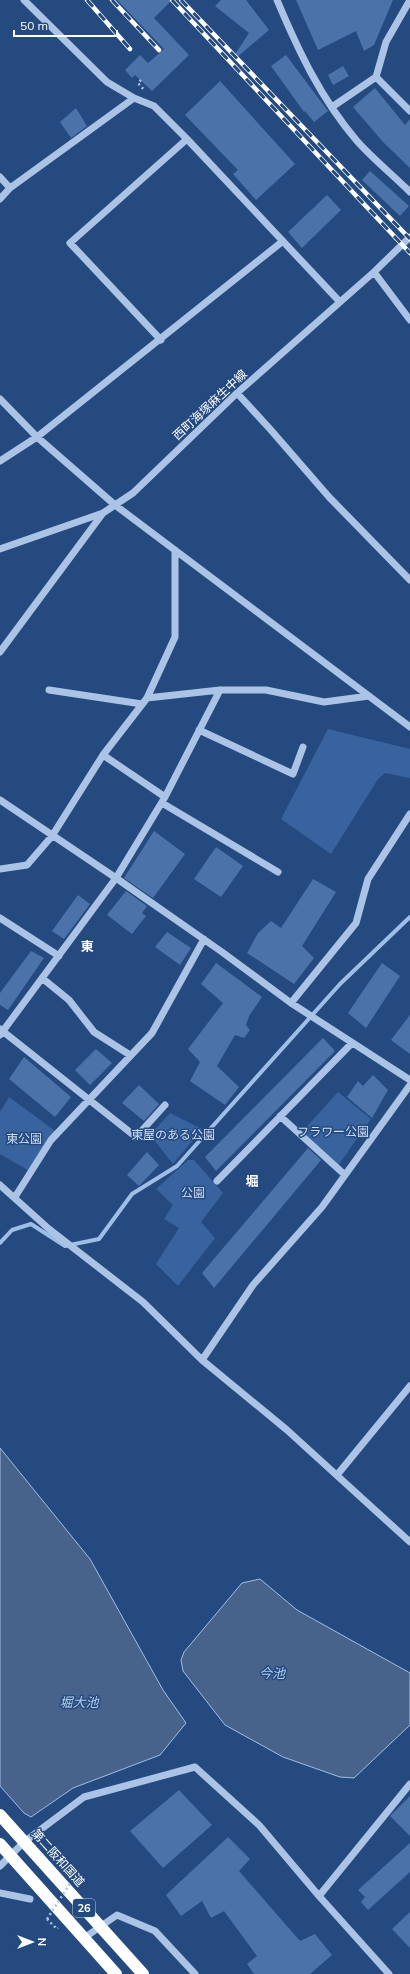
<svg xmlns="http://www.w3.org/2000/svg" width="410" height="1974" viewBox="0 0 410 1974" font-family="Mulish,'Noto Sans JP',sans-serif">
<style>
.green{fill:#38639e}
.water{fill:#48638b;stroke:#9fbee7}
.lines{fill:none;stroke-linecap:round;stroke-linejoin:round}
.stream{stroke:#9fbee7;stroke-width:4}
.building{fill:#4c73a9}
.path{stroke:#abc4e6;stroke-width:2.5;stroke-dasharray:2 3;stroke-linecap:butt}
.minor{stroke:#abc4e6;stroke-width:7}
.highway{stroke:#fff;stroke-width:12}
.rail-casing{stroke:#fff;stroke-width:4.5}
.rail{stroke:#244a80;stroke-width:3;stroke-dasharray:9;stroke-linecap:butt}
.path-bridge{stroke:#abc4e6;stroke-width:2.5;stroke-dasharray:2 3;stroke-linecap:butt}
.labels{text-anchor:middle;stroke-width:3;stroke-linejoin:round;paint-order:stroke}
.shield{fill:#244a80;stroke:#bdc9d9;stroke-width:1}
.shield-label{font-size:11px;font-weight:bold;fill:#fff}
.street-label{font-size:12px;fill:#fff;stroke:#244a80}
.park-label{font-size:12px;fill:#cedff5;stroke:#244a80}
.neighbourhood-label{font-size:13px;font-weight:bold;fill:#fff;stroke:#244a80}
.water-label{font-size:13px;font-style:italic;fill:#b6ceee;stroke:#244a80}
</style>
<rect width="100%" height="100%" fill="#244a80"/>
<!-- green -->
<path class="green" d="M328 729 410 749V778L385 773 378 779 331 854 281 819Z
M338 1092 371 1119 337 1167 300 1134Z
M9 1097 58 1133 31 1172 0 1154V1112Z
M170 1113 202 1129 173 1164 150 1135Z
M188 1160H194L223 1193 201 1222 215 1238 178 1286 156 1264 179 1228 164 1219 173 1205 156 1189Z"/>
<!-- water -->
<path class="water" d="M0 1448 90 1559 163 1690 186 1723 160 1755 73 1788 31 1817 24 1813 0 1786Z
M260 1579 297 1610 410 1673V1725L354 1778 340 1777 283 1757 225 1725 183 1671 181 1660 184 1652 242 1583Z"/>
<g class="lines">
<!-- stream -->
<path class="stream" d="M0 1243 12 1230 31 1224 65 1246 99 1239 132 1194 177 1166 340 984 410 917"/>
</g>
<!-- building -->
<path class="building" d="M117 0H172L154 18 189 55 152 91 135 75 132 78 125 70 140 55 148 63 164 49Z
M221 0H246L269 30 236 58 234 56 249 33 215 6Z
M296 0H393L374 45 364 51 356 31 318 50Z
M286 55 328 111 314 122 305 111 304 112 271 66Z
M343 66 349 76 333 85 328 75Z
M220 81 295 164 256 200 233 174 238 170 185 115Z
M375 88 405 125 410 119V168L383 142 353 107Z
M76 108 87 126 71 138 60 122Z
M370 171 409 206 400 216 362 180Z
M327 195 341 210 302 248 288 232Z
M154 831 185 854 153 898 124 878Z
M216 847 243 866 221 897 194 879Z
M313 879 336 892 302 946 314 958 294 984 247 953 258 933 271 921 281 928Z
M126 891 147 906 142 913 146 916 132 934 107 915Z
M78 895 90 904 64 939 52 931Z
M167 932 191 948 180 965 155 947Z
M31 951 44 958 8 1010 0 1005V993Z
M216 963 262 997 249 1016 246 1025 250 1030 244 1038 235 1035 217 1066 239 1087 225 1105 190 1081 200 1062 188 1049 223 1003 201 984Z
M382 963 400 976 366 1028 348 1013Z
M410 1015V1054L391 1040Z
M323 1038 335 1051 216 1171 205 1157Z
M96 1049 112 1063 90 1085 75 1070Z
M24 1057 71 1097 55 1117 9 1079Z
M373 1075 388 1090 372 1118 347 1097 358 1081 363 1086Z
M139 1085 159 1104 144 1121 122 1103Z
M308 1148 321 1160 214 1288 202 1273Z
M147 1152 159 1165 139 1186 127 1175Z
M179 1790 212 1825 163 1868 130 1831Z
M410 1796V1836L390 1816Z
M228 1837 250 1859 239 1871 300 1941 315 1934 332 1955 310 1974H254L247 1964 257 1956 224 1911 211 1918 202 1901 181 1916 166 1895Z
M410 1843V1872L368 1910 361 1902 365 1897 358 1890Z
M410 1912V1948L392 1929Z"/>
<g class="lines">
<!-- path -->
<path class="path" d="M141 80 138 83 145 91
M47 1919 57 1929 58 1928"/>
<!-- minor -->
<path class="minor" d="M24 0 107 82 134 98 154 106 187 139 340 302
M277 0C298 50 321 99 357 141 373 159 393 175 410 192
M376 77 410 111
M332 107 376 77 386 42 410 0
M0 177 10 188
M0 199 10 188 134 98
M374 272 410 320
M161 340 70 243 187 139
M237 393 270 429 329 497 410 580
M0 399 37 437 115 505 410 727
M0 461 37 437 283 241
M0 549 103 513 133 493 237 393 374 272 410 237
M0 652 103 513
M49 690 142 704
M147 698 220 690H266L324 702 369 696
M199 730 293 774 303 747
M103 755 165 797
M0 800 116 878 222 952 291 1003 410 1080
M162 803 278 872
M0 869 27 865 52 836 103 755 147 698 175 637V550
M0 918 59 956
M42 978 69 1000 94 1032 130 1055
M291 1003 356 923 368 879 410 814
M0 1029 136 1137 165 1105
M0 1035 116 878 165 797 220 690
M280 1116 345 1175
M217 1181 352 1043
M0 1185 49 1229 143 1302 202 1360 287 1430 410 1542
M15 1197 51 1140 152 1033 204 939
M202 1360 253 1285 322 1207 410 1085
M337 1475 410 1386
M0 1866 24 1842 84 1797 195 1767 259 1825 319 1896 389 1974
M0 1893 30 1899
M319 1896 410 1784
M84 1938 117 1915 155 1931 195 1974"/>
<!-- highway -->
<path class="highway" d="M0 1815 143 1974
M0 1844 116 1974"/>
<defs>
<path id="rail" d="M87 0 130 49
M112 0 159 50
M172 0 410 253
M181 0 410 239"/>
</defs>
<!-- rail casing -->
<use href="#rail" class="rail-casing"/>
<!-- rail -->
<use href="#rail" class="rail"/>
<!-- path-bridge -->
<path class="path-bridge" d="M47 1919 73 1879"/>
</g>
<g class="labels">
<!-- shield labels -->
<rect class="shield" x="73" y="1899" width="22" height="18" rx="3"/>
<g class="shield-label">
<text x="84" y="1912">26</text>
</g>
<!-- street labels -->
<g class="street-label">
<text transform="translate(210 405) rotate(-43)" y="4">西町海塚麻生中線</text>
<text transform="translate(58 1858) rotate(48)" y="4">第二阪和国道</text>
</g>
<!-- park labels -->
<g class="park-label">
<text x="333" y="1136">フラワー公園</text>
<text x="173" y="1139">東屋のある公園</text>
<text x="24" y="1143">東公園</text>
<text x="193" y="1197">公園</text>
</g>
<!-- neighbourhood labels -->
<g class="neighbourhood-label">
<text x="87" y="951">東</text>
<text x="252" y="1186">堀</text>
</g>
<!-- water labels -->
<g class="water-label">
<text x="272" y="1678">今池</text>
<text x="79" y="1707">堀大池</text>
</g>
</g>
<!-- north arrow -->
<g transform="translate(32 1942) rotate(90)" stroke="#244a80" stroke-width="3" paint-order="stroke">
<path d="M0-3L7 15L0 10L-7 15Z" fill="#ffffff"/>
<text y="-6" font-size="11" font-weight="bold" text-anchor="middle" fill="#ffffff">N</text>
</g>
<!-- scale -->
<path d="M14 30v6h103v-6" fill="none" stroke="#ffffff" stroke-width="2"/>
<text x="20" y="30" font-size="12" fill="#ffffff" stroke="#244a80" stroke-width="3" paint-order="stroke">50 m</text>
</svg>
